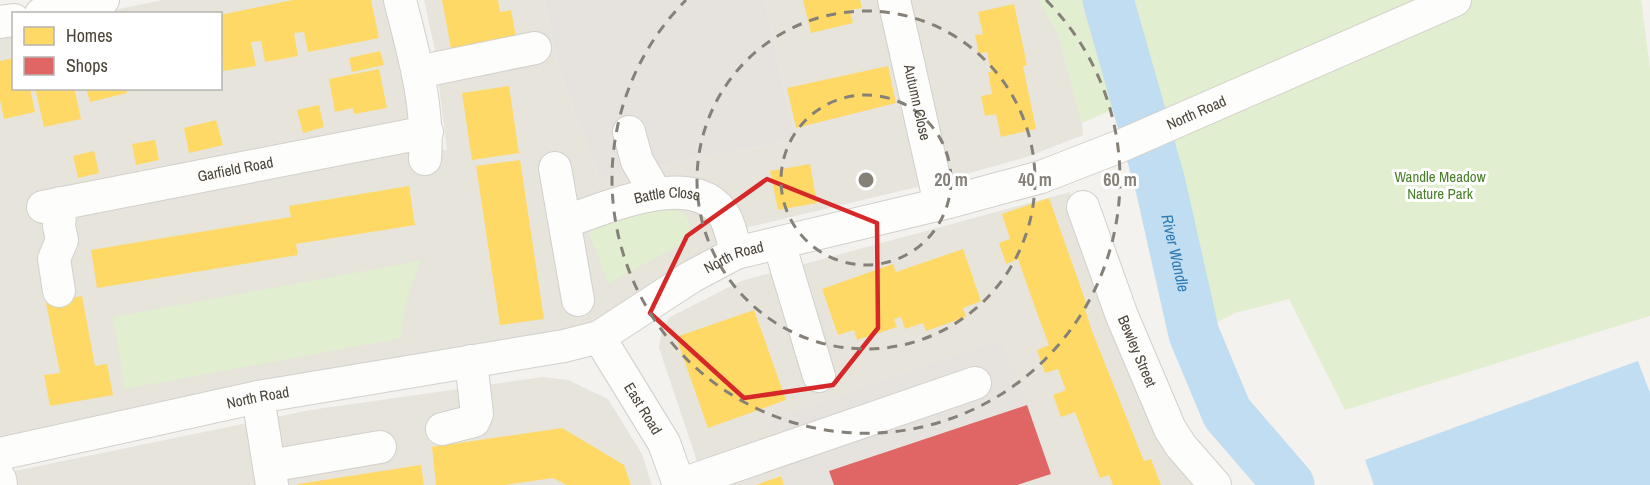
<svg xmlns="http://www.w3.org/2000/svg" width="1650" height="485" viewBox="0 0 1650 485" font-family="'Archivo Narrow',sans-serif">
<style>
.residential{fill:#e7e4dc}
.green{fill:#e1eecf}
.parking{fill:#e6e3df}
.water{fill:#c0ddf1}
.homes{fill:#ffd966}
.shops{fill:#e06666}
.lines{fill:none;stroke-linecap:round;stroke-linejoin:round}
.river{stroke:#c0ddf1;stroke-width:51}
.minor-casing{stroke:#d2d0cb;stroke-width:34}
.minor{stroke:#fdfdfc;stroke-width:32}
.marked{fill:none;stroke:#d62828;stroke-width:4.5;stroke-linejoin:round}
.ring{fill:none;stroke:#868178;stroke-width:3;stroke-dasharray:10 8}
.labels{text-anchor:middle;stroke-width:6;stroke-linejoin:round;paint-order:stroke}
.street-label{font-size:15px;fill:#4b4439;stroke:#fff}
.park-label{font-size:15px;fill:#4a7f2a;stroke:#fff}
.water-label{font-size:16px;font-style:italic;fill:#2e7ab2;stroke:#fff}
.centre{fill:#868178;stroke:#fff;stroke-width:3}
.ring-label{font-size:18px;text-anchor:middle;font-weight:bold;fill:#868178;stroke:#fff;stroke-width:6;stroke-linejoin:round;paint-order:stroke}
</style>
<rect width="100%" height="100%" fill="#f4f2ee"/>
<!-- residential -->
<path class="residential" d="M162 0H387L411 111 402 129 400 147 447 150 434 46 424 0H544L559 70 599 178 795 139 765 0H1039L1058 34 1082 123 1083 135 1027 157 934 183 745 228 604 320 555 333 443 349 0 439V36L13 33 14 88H220V14L100 13Z
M1070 192 1107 296 1204 485H705L659 348 662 328 670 317 741 281Z
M543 377 568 380 608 399 642 454 652 485H0V474L310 410Z"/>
<!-- green -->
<path class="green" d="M1039 0H1641L1650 69V316L1345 410 1289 299 1235 313 1194 334 1160 183 1137 99 1082 123 1058 34Z
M651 205 684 213 690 224 688 241 608 283 587 228Z
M420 261 405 304 401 338 125 389 113 317Z"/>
<!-- parking -->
<path class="parking" d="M544 0H765L795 139 599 178 559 70Z
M1000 340 1027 405 830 471 834 485H784L769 421Z"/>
<!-- water -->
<path class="water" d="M1638 361 1650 393V485H1374L1365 460Z"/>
<!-- homes -->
<path class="homes" d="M293 0H371L379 38 308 52 304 32 294 33 298 56 265 62 261 41 251 42 256 66 223 71 220 15Z
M442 0H498L500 12 511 10 517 42 452 54Z
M803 0H860L862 8 850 10 853 23 811 33Z
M1014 4 1027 65 1023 66 1036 129 1001 137 996 114 985 116 981 96 992 94 988 72H991L987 52 979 54 975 35 983 34 978 12Z
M380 51 384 65 352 72 349 58Z
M14 58V88H30L35 112 4 119 0 100V61Z
M888 66 896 103 796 128 787 88Z
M379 69 387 108 354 114 353 108 335 112 329 79Z
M509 86 519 153 472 160 462 93Z
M35 88H74L81 119 44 127Z
M86 88H125L127 93 90 102Z
M319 105 324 127 303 133 297 110Z
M216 120 223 145 189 153 184 128Z
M155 140 159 160 136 165 132 144Z
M94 151 99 173 78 178 73 156Z
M520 160 544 319 500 325 476 166Z
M810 164 817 203 778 210 770 171Z
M409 186 415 225 296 244 298 255 97 288 91 250 291 217 289 206Z
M1049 198 1088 308 1085 309 1092 331 1144 461 1151 459 1161 485H1113L1109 475 1100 478 1075 412 1061 417 1053 395 1066 390 1058 369 1045 373 1037 350 1049 345 1033 302 1018 259 1006 264 999 243 1010 239 1002 214Z
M963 249 981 301 963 308 966 317 926 331 923 323 905 329 901 317 894 319 897 327 857 340 854 330 838 335 822 289 893 264 896 272Z
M82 296 95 366 107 364 113 395 50 406 44 375 60 373 46 303Z
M754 310 786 400 708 428 676 337Z
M562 428 624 465 631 485H567L553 478 504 485H436L432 447Z
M421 465 424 485H298V484Z
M781 476 784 485H756Z"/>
<!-- shops -->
<path class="shops" d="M1027 405 1051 474 1017 485H834L829 471Z"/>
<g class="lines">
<!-- river -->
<path class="river" id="s1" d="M1108 0 1160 183 1194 334 1227 413 1289 485"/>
<defs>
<g id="minor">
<path d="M400 0C413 52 429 105 425 159"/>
<path id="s2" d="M894 0 940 204"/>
<path d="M41 14 103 0"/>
<path d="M0 22 14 20"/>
<path d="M418 72 535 48"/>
<path d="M629 132 637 161 656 194"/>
<path d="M555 168 578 300"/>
<path id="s3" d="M43 207 427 132"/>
<path id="s4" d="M1083 207 1122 316 1170 429 1181 446 1215 485"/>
<path id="s5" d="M566 221C606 209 696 166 725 217 731 228 733 241 736 253"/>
<path d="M779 243 819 376"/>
<path d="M59 291 54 259 62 240 59 226 61 203"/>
<path id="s6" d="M599 337 664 443 679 485"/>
<path d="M258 397 272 485"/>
<path d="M442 429 474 421 477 414 471 361"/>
<path id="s7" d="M0 454 258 397 564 346 599 337 691 277 736 253 949 202 1041 177 1118 147 1455 0"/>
<path d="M269 466 380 447"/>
<path d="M0 479 1 485"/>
<path d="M679 485 975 383"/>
</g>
</defs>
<!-- minor casing -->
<use href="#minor" class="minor-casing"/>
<!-- minor -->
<use href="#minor" class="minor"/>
</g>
<!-- marked area -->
<path class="marked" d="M767 179 877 223 878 328 833 385 744 398 650 313 687 236Z"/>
<!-- distance rings -->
<g class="ring">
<circle cx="866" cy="180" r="85"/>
<circle cx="866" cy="180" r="169"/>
<path d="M1046 0A254 254 0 1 1 686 0"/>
</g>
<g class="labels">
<!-- street labels -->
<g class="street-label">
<text dy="5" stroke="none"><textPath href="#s2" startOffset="105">Autumn Close</textPath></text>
<text dy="5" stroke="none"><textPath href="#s7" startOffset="1254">North Road</textPath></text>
<text dy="5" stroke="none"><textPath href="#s3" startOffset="196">Garfield Road</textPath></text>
<text dy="5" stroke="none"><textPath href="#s5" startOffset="105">Battle Close</textPath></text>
<text dy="5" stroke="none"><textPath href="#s7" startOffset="768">North Road</textPath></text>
<text dy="5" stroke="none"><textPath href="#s4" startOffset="154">Bewley Street</textPath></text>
<text dy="5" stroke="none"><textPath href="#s7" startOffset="264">North Road</textPath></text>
<text dy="5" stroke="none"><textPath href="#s6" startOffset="84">East Road</textPath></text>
</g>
<!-- park labels -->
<g class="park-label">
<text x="1440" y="182">Wandle Meadow<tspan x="1440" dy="17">Nature Park</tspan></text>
</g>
<!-- water labels -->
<g class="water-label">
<text dy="6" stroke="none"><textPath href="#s1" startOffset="262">River Wandle</textPath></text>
</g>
</g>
<circle cx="866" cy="180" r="9" class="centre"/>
<g class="ring-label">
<text x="951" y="186">20 m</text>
<text x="1035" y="186">40 m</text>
<text x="1120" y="186">60 m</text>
</g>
<!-- legend -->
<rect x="12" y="12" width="210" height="78" fill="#ffffff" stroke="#b7b4b0" stroke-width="1.5"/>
<rect x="24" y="27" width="30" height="18" fill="#ffd966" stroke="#b7b4b0" stroke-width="1.5"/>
<text x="66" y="42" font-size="18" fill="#4b4439">Homes</text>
<rect x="24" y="57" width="30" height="18" fill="#e06666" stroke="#b7b4b0" stroke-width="1.5"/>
<text x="66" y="72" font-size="18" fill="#4b4439">Shops</text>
</svg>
